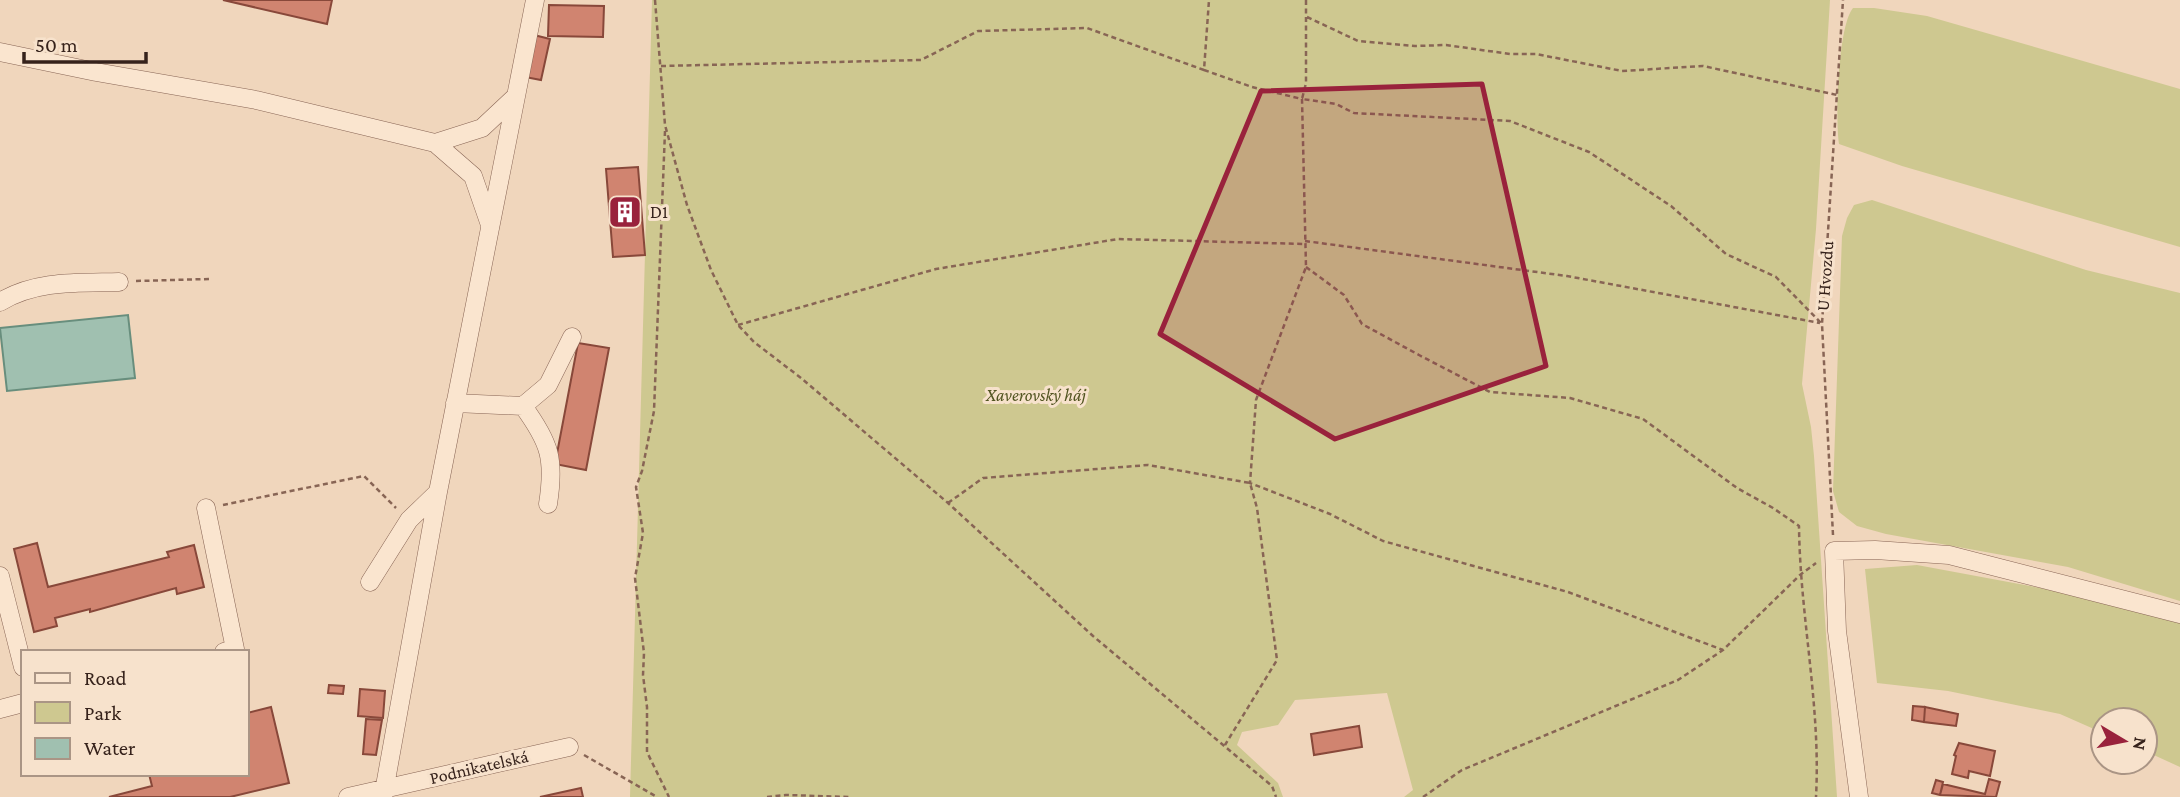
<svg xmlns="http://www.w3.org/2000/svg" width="2180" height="797" viewBox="0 0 2180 797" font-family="'Crimson Pro',serif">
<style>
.green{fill:#cec890}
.water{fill:#a0c0b0;stroke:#688e7d;stroke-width:2}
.building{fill:#d08470;stroke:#88483a;stroke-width:2}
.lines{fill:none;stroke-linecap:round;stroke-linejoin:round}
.minor-casing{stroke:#886555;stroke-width:19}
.path{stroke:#886555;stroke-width:2.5;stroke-dasharray:5 3.5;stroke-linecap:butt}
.minor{stroke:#fae5cf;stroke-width:18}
.marked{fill:#99223c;fill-opacity:0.2;stroke:#99223c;stroke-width:5;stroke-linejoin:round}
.labels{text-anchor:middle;stroke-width:6;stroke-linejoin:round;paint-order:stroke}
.poi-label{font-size:18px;fill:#36221b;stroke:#f7e2cc;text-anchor:start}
.street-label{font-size:18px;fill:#36221b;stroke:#f7e2cc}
.park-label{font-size:18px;font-style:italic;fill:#515420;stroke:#f7e2cc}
</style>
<rect width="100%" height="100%" fill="#f0d6bc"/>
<!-- green -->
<path class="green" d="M652 0H1830L1816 229 1802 384 1811 427 1814 456 1837 797H1404L1413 790 1387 693 1295 700 1278 725 1242 732 1237 745 1278 783 1283 797H630Z
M1853 8H1874L1927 16 2180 89V247L1902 166 1839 144C1835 118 1838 26 1853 8Z
M1872 200 2086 270 2180 293V601L2068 567 1886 534 1857 526 1839 512 1833 491 1842 236 1847 218 1854 205Z
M1917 565 2062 592 2180 622V767L2145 751V720H2103V733L2060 714 1948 691 1877 683 1865 569Z"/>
<!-- water -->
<path class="water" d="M128 315 135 378 7 391 0 328Z"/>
<!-- building -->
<path class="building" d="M223 0H332L327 24Z
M549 5 604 6 603 37 548 36Z
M534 35 550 39 541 80 525 77Z
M638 167 645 255 613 257 606 169Z
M578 343 609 348 586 470 555 464Z
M37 543 48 587 169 557 167 552 194 545 204 587 177 594 176 588 90 612V609L55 618 57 626 34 632 14 549Z
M329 685 344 686 343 694 328 693Z
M360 689 385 691 383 718 358 716Z
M1913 706 1925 707 1924 722 1912 720Z
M271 707 289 783 230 797H109L152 786 149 774H247V713Z
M1925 707 1958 714 1956 726 1924 722Z
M366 719 382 720 376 755 363 754Z
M1359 726 1362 747 1314 755 1311 734Z
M1959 743 1995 751 1990 776 1969 771 1968 778 1952 774 1956 756 1954 755Z
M1989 779 2000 782 1996 797 1940 795 1943 784 1985 794Z
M1936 780 1943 782 1940 795 1932 793Z
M581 788 583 797H540Z"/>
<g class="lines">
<defs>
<path id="minor" d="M0 52 96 72 256 100 435 143 482 128 514 98
M435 143 473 176 490 225
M0 302C36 280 78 283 119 282
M455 403 523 406C550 443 555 459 548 504
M523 406 548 385 572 337
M206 508 235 649 224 652
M0 576 23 667
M370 582 409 520 438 492
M0 709 23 703
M348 797 569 747
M383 797 438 492 535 0
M1859 797 1837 631 1834 551 1875 550 1949 555 2180 614"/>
</defs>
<!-- minor casing -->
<use href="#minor" class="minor-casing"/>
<!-- path -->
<path class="path" d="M655 0 665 125 687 205 711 270 738 325 754 342 801 378 948 503 1093 636 1272 786 1276 797
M1306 0V83L1302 99 1336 104 1354 113 1510 121 1589 152 1671 206 1726 254 1776 277 1822 324
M1307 17 1358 41 1415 46 1446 45 1510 54H1536L1622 71 1703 66 1837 95
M661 66 921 60 978 31 1087 28 1204 70 1209 0
M1204 70 1252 87 1302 99 1306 267 1256 400 1250 483 1330 514 1383 541 1568 592 1723 650
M665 131 654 411 642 471 636 487 643 533 635 578 644 653 643 675 647 707V752L669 797
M1305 241 1567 276 1820 323
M1306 267 1344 295 1362 324 1419 355 1490 392 1570 398 1643 419 1737 488 1773 508 1799 526C1800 617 1821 706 1816 797
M136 281 209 279
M738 325 936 269 1118 239 1304 244
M948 503 983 478 1148 465 1250 483 1257 508 1277 660 1225 745
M223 505 364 476 396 508
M1833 535 1822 324 1843 0
M584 755 657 797
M767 797 786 795 850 797
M1423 797 1462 770 1678 680 1723 650 1800 575 1816 563"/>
<!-- minor -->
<use href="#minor" class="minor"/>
</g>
<!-- marked area -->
<path class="marked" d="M1482 84 1546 366 1335 439 1160 334 1261 91Z"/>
<!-- icons -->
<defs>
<symbol id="building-square" viewBox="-11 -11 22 22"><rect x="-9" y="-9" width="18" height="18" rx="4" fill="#99223c" stroke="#f7e2cc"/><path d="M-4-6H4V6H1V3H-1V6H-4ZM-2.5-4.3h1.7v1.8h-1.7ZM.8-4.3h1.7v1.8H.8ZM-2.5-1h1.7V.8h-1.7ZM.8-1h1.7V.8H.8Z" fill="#fff"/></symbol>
</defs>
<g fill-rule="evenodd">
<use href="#building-square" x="606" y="193" width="38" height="38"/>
</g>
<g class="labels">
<!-- poi labels -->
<g class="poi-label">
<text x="650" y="218">D1</text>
</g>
<!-- street labels -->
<g class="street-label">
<text transform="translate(1825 276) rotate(-86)" y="6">U Hvozdu</text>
<text transform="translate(479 767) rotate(-13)" y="6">Podnikatelská</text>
</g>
<!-- park labels -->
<g class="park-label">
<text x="1036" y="401">Xaverovský háj</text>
</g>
</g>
<!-- legend -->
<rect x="21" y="650" width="228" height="126" fill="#f7e2cc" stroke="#aa9585" stroke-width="2"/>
<rect x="35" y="673" width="35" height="10" fill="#fae5cf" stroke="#aa9585" stroke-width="2"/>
<text x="84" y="685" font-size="21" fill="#36221b">Road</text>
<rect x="35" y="702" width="35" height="21" fill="#cec890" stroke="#aa9585" stroke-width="2"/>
<text x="84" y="720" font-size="21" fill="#36221b">Park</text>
<rect x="35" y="738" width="35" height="21" fill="#a0c0b0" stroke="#aa9585" stroke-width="2"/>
<text x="84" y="755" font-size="21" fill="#36221b">Water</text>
<!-- north arrow -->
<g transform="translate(2124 741) rotate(100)"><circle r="33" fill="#f7e2cc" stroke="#aa9585" stroke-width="2"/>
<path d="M0-5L12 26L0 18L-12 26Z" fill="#99223c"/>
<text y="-10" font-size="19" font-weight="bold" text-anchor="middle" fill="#36221b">N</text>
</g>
<!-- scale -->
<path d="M24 52v10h122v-10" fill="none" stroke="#36221b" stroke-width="3.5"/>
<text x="35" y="52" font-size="21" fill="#36221b" stroke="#f7e2cc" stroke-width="5" paint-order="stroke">50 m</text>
</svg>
